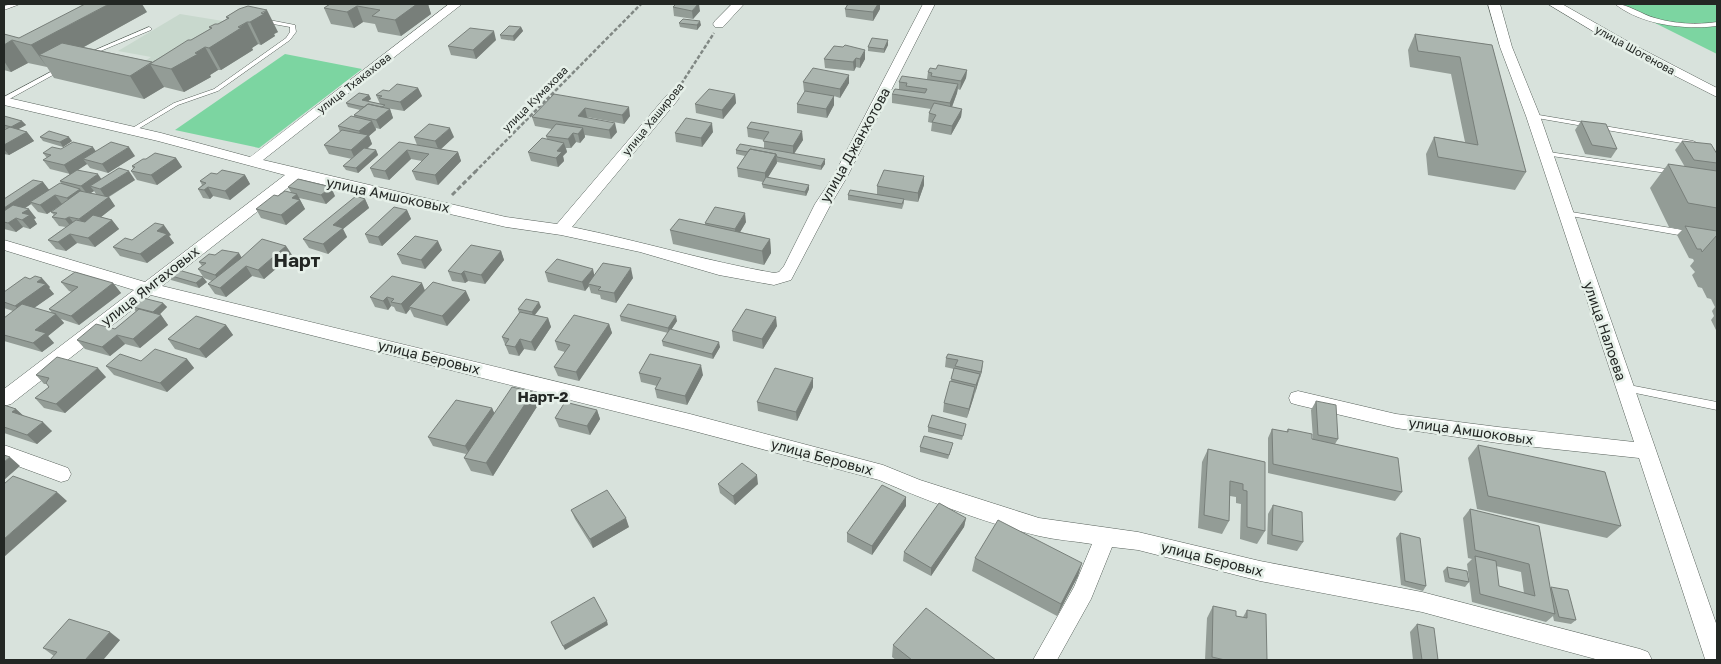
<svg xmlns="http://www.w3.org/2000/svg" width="1721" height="664" viewBox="0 0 1721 664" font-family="'Golos Text',sans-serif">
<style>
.built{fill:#c8d8cd}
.green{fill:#7cd5a1}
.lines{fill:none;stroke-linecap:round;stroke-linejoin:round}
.lane-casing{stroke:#59625c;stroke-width:1}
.street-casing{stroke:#59625c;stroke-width:1}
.path-far1{stroke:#818884;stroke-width:2.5;stroke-dasharray:4 2;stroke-linecap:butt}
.path{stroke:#818884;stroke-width:3;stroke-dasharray:5 2.5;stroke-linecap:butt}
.lane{fill:#fff;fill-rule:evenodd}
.street{fill:#fff;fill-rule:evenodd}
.wall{fill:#939c96;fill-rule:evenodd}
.shaded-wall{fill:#787f7a}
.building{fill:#abb5af;stroke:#787f7a}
.labels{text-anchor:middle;stroke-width:5;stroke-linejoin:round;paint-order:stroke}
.far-street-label{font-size:11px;fill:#232724;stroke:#e6f0e9}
.street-label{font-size:14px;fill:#232724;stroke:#e6f0e9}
.neighbourhood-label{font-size:15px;font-weight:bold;fill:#232724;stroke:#e6f0e9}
.district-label{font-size:19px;font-weight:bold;fill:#232724;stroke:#e6f0e9}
</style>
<rect width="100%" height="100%" fill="#d8e2dc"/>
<!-- built -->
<path class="built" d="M180 14 229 22 158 68 141 64 151 57 118 51Z"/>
<!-- green -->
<path class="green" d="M1618 4H1717V54L1623 7Z
M285 54 362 69 259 148 175 130Z"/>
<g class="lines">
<defs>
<path id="lane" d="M12 4H20L4 10V6Z
M1615 4C1626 3 1643 15 1655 18 1675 24 1696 25 1717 22V26C1685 30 1641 25 1615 4Z
M264 19 295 25 296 32 290 40 218 91 178 105 133 132H129V130L174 103 214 89 286 38 290 32V27L262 22V20Z
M149 27 151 28V30L91 55 86 54Z
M60 67 62 68V70L4 102V97Z
M1533 114 1693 141 1697 143 1693 145 1531 117 1530 116Z
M1542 151 1673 170 1677 172 1673 174 1545 155H1542Z
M1562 211H1565L1690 231 1694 234 1690 237 1565 215H1562L1561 213Z
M1624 384 1717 402V410L1621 390 1619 388 1621 386Z"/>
<path id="street" d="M449 4H462L263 160 506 217 557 224 667 95H677L679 98 677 101 572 227C640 241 706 261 774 273L779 272 784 266 815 204 833 177 923 4H935L847 177 831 204 791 280 774 285 719 275 640 252 561 235 506 227 299 179 162 286 690 414 883 465 920 480 1039 518 1138 532 1260 561 1422 592 1640 649 1648 652 1652 660H1599L1422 612 1260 581 1138 550 1112 547 1091 599 1057 660H1033L1074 587 1092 544C1074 541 1056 540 1039 536 988 524 927 501 879 480L690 430 151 295 11 404 4 406V389L134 290 4 250V240L145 282 285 175 158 141 4 105V97L161 133 250 157Z
M732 4H744L723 27H715L713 24 715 21Z
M1488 4H1500L1512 47 1540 116 1717 626V660L1705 659 1639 458 1498 443 1396 428 1298 405 1291 403 1289 398 1291 393 1298 391 1396 414 1498 427 1634 442 1526 116 1500 47Z
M1548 4H1562L1634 45 1717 88V97L1626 51Z
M4 445 68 468 71 474 68 480 61 482 4 461Z"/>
</defs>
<!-- lane casing -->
<use href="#lane" class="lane-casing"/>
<!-- street casing -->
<use href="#street" class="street-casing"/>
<!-- path-far1 -->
<path class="path-far1" d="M678 89 714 33
M475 172 641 4"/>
<!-- path -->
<path class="path" d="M452 195 476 171"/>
<!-- lane -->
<use href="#lane" class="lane"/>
<!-- street -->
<use href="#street" class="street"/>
</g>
<!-- wall -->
<path class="wall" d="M330 4H428L431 14 401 36 378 32 375 24 363 22 354 28 331 24 324 8Z
M848 4H880V9L873 21 846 17 845 9Z
M673 7 700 11 693 19 674 16Z
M239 9 278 32 274 34 275 36 261 45 258 44 252 48 253 50 221 70H218L210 75 211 77 184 92 164 87 144 99 54 78 47 67 28 63 11 72 4 70V34L19 38 147 12 84 47 152 62 210 29 209 27 218 24 227 19 226 17Z
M679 23 701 25 697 30 680 27Z
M521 27 523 31 514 41 501 39 500 35Z
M1415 34 1492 45 1526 172 1515 190 1428 175 1426 154 1434 137 1465 142 1451 74 1410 67 1408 50Z
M496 40 476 59 451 55 448 46Z
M888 45 884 53 868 51V47Z
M834 46 865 59 860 68 856 67 854 71 825 68 824 59Z
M936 69 967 70 966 78 960 90 958 89 957 93 952 107 962 109 961 117 951 135 931 131 932 123 928 122 929 113 931 109 892 103V94L899 89V82L927 79 928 72Z
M803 82 849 83 840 98 834 96V105L827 118 797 113V104L808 92 804 91Z
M418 88 422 96 404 111 386 108 390 109 393 118 380 129 376 128V130L369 136 372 144 367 149 376 150 378 155 358 173 346 170 343 166 352 159 329 154 324 145 340 132 338 126 354 117V115L360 110 348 107 346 103 369 95 371 99 368 101 380 104 376 95 389 91Z
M554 94 630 116 624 124 587 117 617 132 611 139 585 135V137L580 143 576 142 571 148H566L567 152 563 156 564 161 558 167 531 161 528 152 547 139 546 136 552 129 535 126 532 117Z
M735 94 736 103 723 119 696 113 695 104Z
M4 116 22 121 26 125 18 129 27 132 34 141 9 155 4 154V130L6 129 4 128Z
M1581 121 1617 149 1611 158 1585 154 1575 130Z
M751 122 803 140 794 154 825 164 821 170 777 162 768 177 809 189 806 196 763 188 762 184 763 182 738 177 737 168 745 156 736 154V150L764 148V140L748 137 747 128Z
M713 132 702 147 676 142 675 133Z
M40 137 72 141 63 147 43 141Z
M414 137H454L440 149 458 152 461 161 438 185 416 180 412 171 422 161 411 159 389 180 374 177 370 168 417 145Z
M1682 141 1717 154V332L1711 320 1714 316 1712 311 1715 307 1711 299 1707 298 1702 288 1698 287 1692 275 1695 272 1690 266 1694 261 1693 259 1689 258 1677 235 1682 230 1669 227 1650 188 1668 164 1685 167 1675 150Z
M61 149 96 151 135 156 108 173 90 168 87 164 78 170 101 179 135 180 109 197 115 206 101 217 112 220 119 229 95 247 77 243 66 251 56 249 48 240 66 227 59 226 52 217 54 215 51 212 58 207 47 214 38 212 31 204 25 208 36 218 34 219 37 224 30 229 23 227 16 232 4 229V199L43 182 49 190 62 184 60 181 70 174 50 169 43 160 47 158 43 153ZM94 191 96 194 90 193Z
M176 158 182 167 157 185 137 180 131 171 133 169 132 166 146 159Z
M217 174 245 175 250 184 230 200 213 196 210 199 203 198 198 189 202 185 200 181Z
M924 176V185L918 202 904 200V203L902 209 848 200V195L877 194V186Z
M288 187 335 196 326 204 299 198 305 209 286 225 261 218 256 209 278 196 291 192Z
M365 199 369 208 343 229 347 237 328 254 309 248 303 239Z
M407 210 411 219 382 246 369 243 365 234Z
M746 222 740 232 770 239 771 253 764 265 673 244 670 230 705 224V223Z
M171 235 169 236 174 243 147 263 120 256 113 247 132 240Z
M286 246 292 255 264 279 252 276 226 297 215 294 208 284 212 281 204 278 198 269 202 266 199 262 215 255 242 257Z
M442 250 425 269 402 264 397 254Z
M501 251 504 260 485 284 468 281 465 283 452 281 448 271Z
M545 272 595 275 633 278 616 303 601 299 600 295 591 293 589 286 585 291 548 282Z
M168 275 207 282 199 288 171 280Z
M61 282 113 283 121 293 79 325 61 319 64 323 48 336 54 343 42 352 4 341V318L13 311 4 308V292L50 287 49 288 54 294 34 308 52 313 49 309 72 292 69 291Z
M425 291 470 300 447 326 414 317 410 309 406 314 396 311 394 307 391 306 388 310 375 307 370 297Z
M163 303 167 307 159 315H161L168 325 140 348 125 344 110 356 85 349 77 340 115 329 136 312 133 307Z
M541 307 535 315 548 318 551 327 535 351 524 349 519 356 509 354 502 337 519 313 518 309Z
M620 316 677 321 671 330 720 347 713 359 663 346 662 341 668 333 621 321Z
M609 324 612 333 579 381 558 376 554 367 565 352 558 350 555 341Z
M226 325 233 335 206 358 175 349 168 339Z
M777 326 763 349 733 341 732 331Z
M948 354 982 371 967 418 943 412 944 403 951 381 954 369 945 367 946 358Z
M187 359 194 368 167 392 114 375 106 366 141 361Z
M639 373 703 375 687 405 657 398 655 389 657 386 641 382Z
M36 375 106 377 65 413 44 408 35 398 49 387 47 384H44Z
M813 387 797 421 758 411 757 402Z
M533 392 538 405 493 476 471 471 464 458 466 454 433 446 428 437 492 408 494 413Z
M1316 401 1338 439 1335 444 1402 492 1395 501 1268 473V438L1272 429 1286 432 1288 429 1313 439 1311 410Z
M4 405 16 409 23 416 52 431 37 444 4 433Z
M597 410 600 419 590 435 559 427 555 418Z
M966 424 962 440 928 432V427Z
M1478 445 1621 526 1607 538 1477 509 1468 458Z
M920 447H952L948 459 920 452Z
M1208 449 1265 462V531L1257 544 1240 539 1241 504 1236 503V497L1230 496 1229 521 1222 534 1198 528 1202 462Z
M718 484H758L735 505 720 493Z
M1273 505 1303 542 1297 551 1267 544 1268 514Z
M906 506 872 555 847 542V533Z
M1470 509 1539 526 1550 588 1551 587 1576 620 1571 624 1554 621 1553 616 1546 622 1472 602 1467 564 1472 559 1468 558 1463 518ZM1496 566 1521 572 1524 593 1499 586Z
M571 510 629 527 593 548 575 519Z
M966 518 964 527 931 576 903 561 904 552Z
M1400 533 1426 586 1423 591 1401 585 1396 538Z
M975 558 1078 576 1057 616 972 571Z
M1447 567 1469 582 1465 587 1445 582 1443 571Z
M1213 606 1236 616 1243 617 1247 610 1267 660H1205L1207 618Z
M1417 624 1438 660H1413L1410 632Z
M120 640 103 660H50L54 656 43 648Z
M893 645 996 660H896L892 657Z"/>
<!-- shaded-wall -->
<path class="shaded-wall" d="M109 4H142L147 12 60 60 39 55 47 67 31 45Z
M408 4H428L431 14 401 36 395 20Z
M698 4H699L700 11 693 19 692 11Z
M878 4H880V9L873 21V12Z
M357 6 363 22 354 28 347 12Z
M267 10 278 32 274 34 275 36 261 45 250 22Z
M700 21 701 25 697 30V25Z
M247 22 258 44 252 48 253 50 221 70 209 48Z
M521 27 523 31 514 41 513 36Z
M494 31 496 40 476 59 473 50Z
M12 40 28 63 11 72 4 61V45Z
M888 40V45L884 53V49Z
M205 47 218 70 210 75 211 77 184 92 171 69Z
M865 50V59L860 68V59Z
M856 58V67L854 71 853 62Z
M150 64 164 87 144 99 130 76Z
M967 70 966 78 960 90 961 81Z
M849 75V83L840 98V89Z
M958 84 957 93 950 112V103Z
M418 88 422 96 404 111 400 102Z
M735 94 736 103 723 119 722 110Z
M369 95 371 99 364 104 362 100Z
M834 96V105L827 118 826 109Z
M629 107 630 116 624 124 622 115Z
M585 108 587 117 580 125 578 116Z
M390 109 393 118 380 129 376 120Z
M962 109 961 117 951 135 952 126Z
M22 121 26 125 15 131 11 127Z
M372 121 376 130 369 136 372 144 355 159 351 150 363 140 359 131Z
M615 123 617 132 611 139 609 130Z
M712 123 713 132 702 147 701 138Z
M450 128 454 137 439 151 435 141Z
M583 128 585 137 580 143 578 134Z
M802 131 803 140 793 155V146Z
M27 132 34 141 9 155 4 149V145Z
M573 133 576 142 571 148 568 139Z
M69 137 72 141 63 147 60 142Z
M564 143 567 152 563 156 564 161 558 167 556 158 557 151Z
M93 147 99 156 83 159 87 164 70 175 64 165Z
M129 147 135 156 108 173 102 164Z
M376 150 378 155 358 173 356 168Z
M407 150 411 159 389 180 385 171Z
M458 152 461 161 438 185 435 175Z
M776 154 777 163 765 182V173Z
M176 158 182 167 157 185 151 175Z
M825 159V164L821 170V166Z
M129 171 135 180 106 198 100 189Z
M98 174 104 183 90 186 94 191 88 195 81 186Z
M245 175 250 184 230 200 225 191Z
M924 176V185L918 202V193Z
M43 182 50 191 30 202 31 204 4 222V208Z
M809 185V189L806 196 805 192Z
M208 187 213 196 210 199 204 190Z
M331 187 335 196 326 204 321 195Z
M80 189 87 198 74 207 67 198Z
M297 194 305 209 286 225 281 215 292 198Z
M55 195 62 204 47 214 40 205Z
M109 197 115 206 87 228 79 219Z
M365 199 369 208 343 229 347 237 328 254 323 244 333 225Z
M29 209 36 218 34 219 37 224 30 229 22 220V213Z
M407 210 411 219 382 246 378 237Z
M745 213 746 222 736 239 735 229Z
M69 217 76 226 72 228 65 219Z
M16 218 23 227 16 232 8 223Z
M112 220 119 229 95 247 88 238Z
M164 225 171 235 169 236 174 243 147 263 140 254 157 231Z
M70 234 77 243 66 251 58 242Z
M770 239 771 253 764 265 762 251Z
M438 241 442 250 425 269 421 260Z
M286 246 292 255 264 279 258 270Z
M501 251 504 260 485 284 481 275Z
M239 253 245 263 221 284 215 275Z
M246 266 252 276 226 297 220 288Z
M631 268 633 278 616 303 614 293Z
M593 269 595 278 588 284 589 286 585 291 582 282Z
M464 271 468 281 465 283 461 274Z
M203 277 207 282 199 288 196 283Z
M42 278 50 287 49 288 54 294 24 315 15 306 37 282Z
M113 283 121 293 79 325 71 316Z
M422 283 426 293 409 307 410 309 406 314 401 304Z
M466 291 470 300 447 326 442 316Z
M387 297 391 306 388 310 383 301Z
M539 302 541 307 533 317 532 312Z
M163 303 167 307 157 317 153 312Z
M56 314 64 323 48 336 54 343 42 352 33 343 35 330Z
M161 315 168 325 140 348 133 339Z
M676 316 677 321 669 333 668 328Z
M776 317 777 326 763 349 762 339Z
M548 318 551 327 535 351 531 342Z
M609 324 612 333 579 381 576 372Z
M226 325 233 335 206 358 199 349Z
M117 335 125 344 110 356 102 347Z
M520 339 524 349 519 356 515 347Z
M719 342 720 347 713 359 712 354Z
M187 359 194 368 167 392 160 383Z
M983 361 982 371 979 381 981 372Z
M701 365 703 375 687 405 685 396Z
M98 368 106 377 65 413 56 404Z
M980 374 978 383 975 394 976 385Z
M813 378V387L797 421 796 412Z
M975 387 974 396 967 418 969 409Z
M533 392 538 405 493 476 486 463Z
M492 408 496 417 470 455 465 446Z
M16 409 26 418 12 412Z
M597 410 600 419 590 435 587 426Z
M43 422 52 431 37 444 27 435Z
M10 457 20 466 4 480V462Z
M757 475 758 484 735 505 733 496Z
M57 492 67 501 4 557V539Z
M906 497V506L872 555V546Z
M626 518 629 527 593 548 590 539Z
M966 518 964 527 931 576V568Z
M1082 563 1078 576 1057 616 1061 604Z
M607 621 608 625 565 650 563 646Z
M110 632 120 640 103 660H85Z"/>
<!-- building -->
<path class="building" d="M85 4H109L31 45 12 40 4 45V34L19 38Z
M330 4H417L395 20 372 16 380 10 357 6 347 12 324 8Z
M676 4H698L692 11 673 7Z
M848 4H878L873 12 845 9Z
M248 6 267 10 261 13 264 14 250 22H247L238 27 241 28 209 48 205 47 195 53 198 54 171 69 150 64 188 40H191L212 28 209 27 215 24H218L229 18 226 17 239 9Z
M683 19 700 21 697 25 679 23Z
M509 26 521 27 513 36 500 35Z
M470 28 494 31 473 50 448 46Z
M1415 34 1492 45 1526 172 1438 157 1434 137 1478 145 1460 57 1418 51Z
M872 38 888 40 884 49 868 47Z
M62 43 152 62 130 76 39 55Z
M845 45 865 50 860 59 856 58 853 62 824 59 834 46 843 47Z
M938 65 967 70 961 81 931 76 932 73 928 72 930 68 936 69Z
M813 68 849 75 840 89 803 82Z
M902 76 958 84 950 103 892 94 895 89 925 93 927 89 906 86 907 83 899 82Z
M397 84 418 88 400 102 379 98 382 96 376 95 383 90 389 91Z
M709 89 735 94 722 110 695 104Z
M805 91 834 96 826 109 797 104Z
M359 93 369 95 362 100 385 105 382 107 368 104 364 107 346 103Z
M554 94 629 107 622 115 585 108 578 116 615 123 609 130 532 117Z
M934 103 962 109 952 126 932 122 936 115 929 113Z
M368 104 390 109 376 120 354 115Z
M4 116 22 121 11 127 4 125Z
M351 116 372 121 359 131 338 126Z
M686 118 712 123 701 138 675 133Z
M1581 121 1606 124 1617 149 1592 145Z
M751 122 802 131 793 146 763 141 769 132 747 128Z
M429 124 450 128 435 141 414 137Z
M556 124 583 128 578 134 573 133 568 139 546 136Z
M10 127 27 132 4 145V130Z
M342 130 368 135 351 150 324 145Z
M49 131 69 137 60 142 40 137Z
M542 138 564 143 557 151 562 152 556 158 528 152Z
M1682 141 1711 144 1717 154V163L1694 160Z
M73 142 93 147 64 165 43 160 51 155 43 153 52 147 61 149Z
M111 142 129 147 102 164 83 159Z
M399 142 458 152 435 175 412 171 429 154 407 150 385 171 370 168Z
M740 144 825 159 821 166 777 157 776 154 750 149 748 152 736 150Z
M364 148 376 150 356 168 343 166Z
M750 149 776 154 765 173 737 168Z
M155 153 176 158 151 175 131 171 135 167 132 166 143 159H146Z
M1668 164 1717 171V208L1688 203Z
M119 168 129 171 100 189 90 186Z
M77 170 98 174 81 186 60 181Z
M222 170 245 175 225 191 208 187 204 190 198 189 206 183 200 181 211 173 217 174Z
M884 170 924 176 918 193 877 186Z
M766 177 809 185 805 192 762 184Z
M298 179 331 187 321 195 288 187Z
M33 180 43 182 4 208V199Z
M60 183 80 189 67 198 55 195 40 205 30 202Z
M850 190 904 199 902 204 848 195Z
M80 191 109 197 79 219 69 217 65 219 52 217 57 213 51 212Z
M285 191 297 194 292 198 300 200 281 215 256 209 274 195 278 196Z
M356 196 365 199 333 225 343 228 323 244 303 239Z
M13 205 29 209 22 213 30 215 22 220 16 218 8 223 4 222V211Z
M394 207 407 210 378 237 365 234Z
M715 207 745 213 735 229 705 223Z
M93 215 112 220 88 238 70 234 58 242 48 240 76 220 85 222Z
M679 219 770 239 762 251 670 230Z
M155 223 164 225 157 231 167 234 140 254 113 247 125 238 132 240Z
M1685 226 1717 231V235L1702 252 1701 249H1697Z
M415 236 438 241 421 260 397 254Z
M262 239 286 246 258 270 246 266 220 288 208 284 240 259Z
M471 245 501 251 481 275 464 271 461 274 448 271Z
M222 250 239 253 215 275 198 269 206 263 199 262 209 254 215 255Z
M557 259 593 269 582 282 545 272Z
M603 263 631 268 614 293 598 290 601 287 588 284Z
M175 269 203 277 196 283 168 275Z
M75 272 113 283 71 316 49 309 78 287 61 282Z
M35 276 42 278 37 282 46 284 15 306 4 302V292L25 277 30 279Z
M392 276 422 283 401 304 391 302 394 299 387 297 383 301 370 297Z
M433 282 466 291 442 316 409 307Z
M143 298 163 303 153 312 133 307Z
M526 299 539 302 532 312 518 309Z
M22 304 56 314 35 330 46 333 33 343 4 335V318Z
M628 304 676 316 668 328 620 316Z
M139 309 161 315 133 339 117 335 102 347 77 340 96 324 115 329Z
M746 309 776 317 762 339 732 331Z
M520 312 548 318 531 342 520 339 515 347 505 345 509 339 502 337Z
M574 315 609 324 576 372 554 367 570 345 555 341Z
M196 316 226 325 199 349 168 339Z
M670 329 719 342 712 354 662 341Z
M155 349 187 359 160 383 106 366 120 354 141 361Z
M650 354 701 365 685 396 655 389 661 378 639 373Z
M948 354 983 361 981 372 955 366 958 360 946 358Z
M57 357 98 368 56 404 35 398 49 387 46 383 49 378 36 375Z
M775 368 813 378 796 412 757 402Z
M954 368 980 374 976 385 951 379Z
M950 381 975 387 969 409 944 403Z
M512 387 533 392 486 463 464 458Z
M456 400 492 408 465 446 428 437Z
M1316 401 1336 405 1338 439 1318 435Z
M565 402 597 410 587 426 555 418Z
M4 405 16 409 12 412 43 422 27 435 4 427Z
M932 415 966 424 963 436 928 427Z
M1272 429 1288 432V429L1312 434V439L1398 458 1402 492 1273 464Z
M924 436 953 443 949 455 920 447Z
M1478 445 1605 472 1621 526 1488 496Z
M1208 449 1265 462V531L1247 527V491L1243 490V484L1230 481 1229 521 1204 515Z
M4 455 10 457 4 462Z
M742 463 757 475 733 496 718 484Z
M13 476 57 492 4 539V484Z
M882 485 906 497 872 546 847 533Z
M607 490 626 518 590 539 571 510Z
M939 503 966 518 931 568 904 552Z
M1273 505 1302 512 1303 542 1272 535Z
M1470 509 1539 526 1555 614 1480 594 1475 556 1496 561 1499 586 1535 596 1529 564 1475 550Z
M998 520 1082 563 1061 604 975 558Z
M1400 533 1420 538 1426 586 1405 581Z
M1447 567 1467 571 1469 582 1449 578Z
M1551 587 1568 590 1576 620 1559 617Z
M594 597 607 621 563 646 551 622Z
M1213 606 1236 611V616L1247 618V610L1266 614 1267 660H1225L1212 657Z
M926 608 996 660H912L893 645Z
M69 619 110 632 85 660H50L57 652 43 648Z
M1417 624 1434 628 1438 660H1422Z"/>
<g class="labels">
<!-- far-street labels -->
<g class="far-street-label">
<text transform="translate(1635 50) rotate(29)" y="4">улица Шогенова</text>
<text transform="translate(354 83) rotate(-38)" y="4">улица Тхакахова</text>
<text transform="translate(535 99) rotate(-45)" y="4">улица Кумахова</text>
<text transform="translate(653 119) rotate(-51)" y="4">улица Хаширова</text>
</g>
<!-- street labels -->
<g class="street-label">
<text transform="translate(855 145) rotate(-61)" y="5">улица Джанхотова</text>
<text transform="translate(388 195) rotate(12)" y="5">улица Амшоковых</text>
<text transform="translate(150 286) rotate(-38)" y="5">улица Ямгаховых</text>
<text transform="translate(1605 331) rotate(71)" y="5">улица Налоева</text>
<text transform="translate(429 357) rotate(14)" y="5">улица Беровых</text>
<text transform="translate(1471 431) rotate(8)" y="5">улица Амшоковых</text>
<text transform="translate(822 457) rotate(15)" y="5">улица Беровых</text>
<text transform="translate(1212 559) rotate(14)" y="5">улица Беровых</text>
</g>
<!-- neighbourhood labels -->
<g class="neighbourhood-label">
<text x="543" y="402">Нарт-2</text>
</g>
<!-- district labels -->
<g class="district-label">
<text x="297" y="267">Нарт</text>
</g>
</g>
<!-- border -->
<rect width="1721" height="664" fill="none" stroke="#232724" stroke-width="10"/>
</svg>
